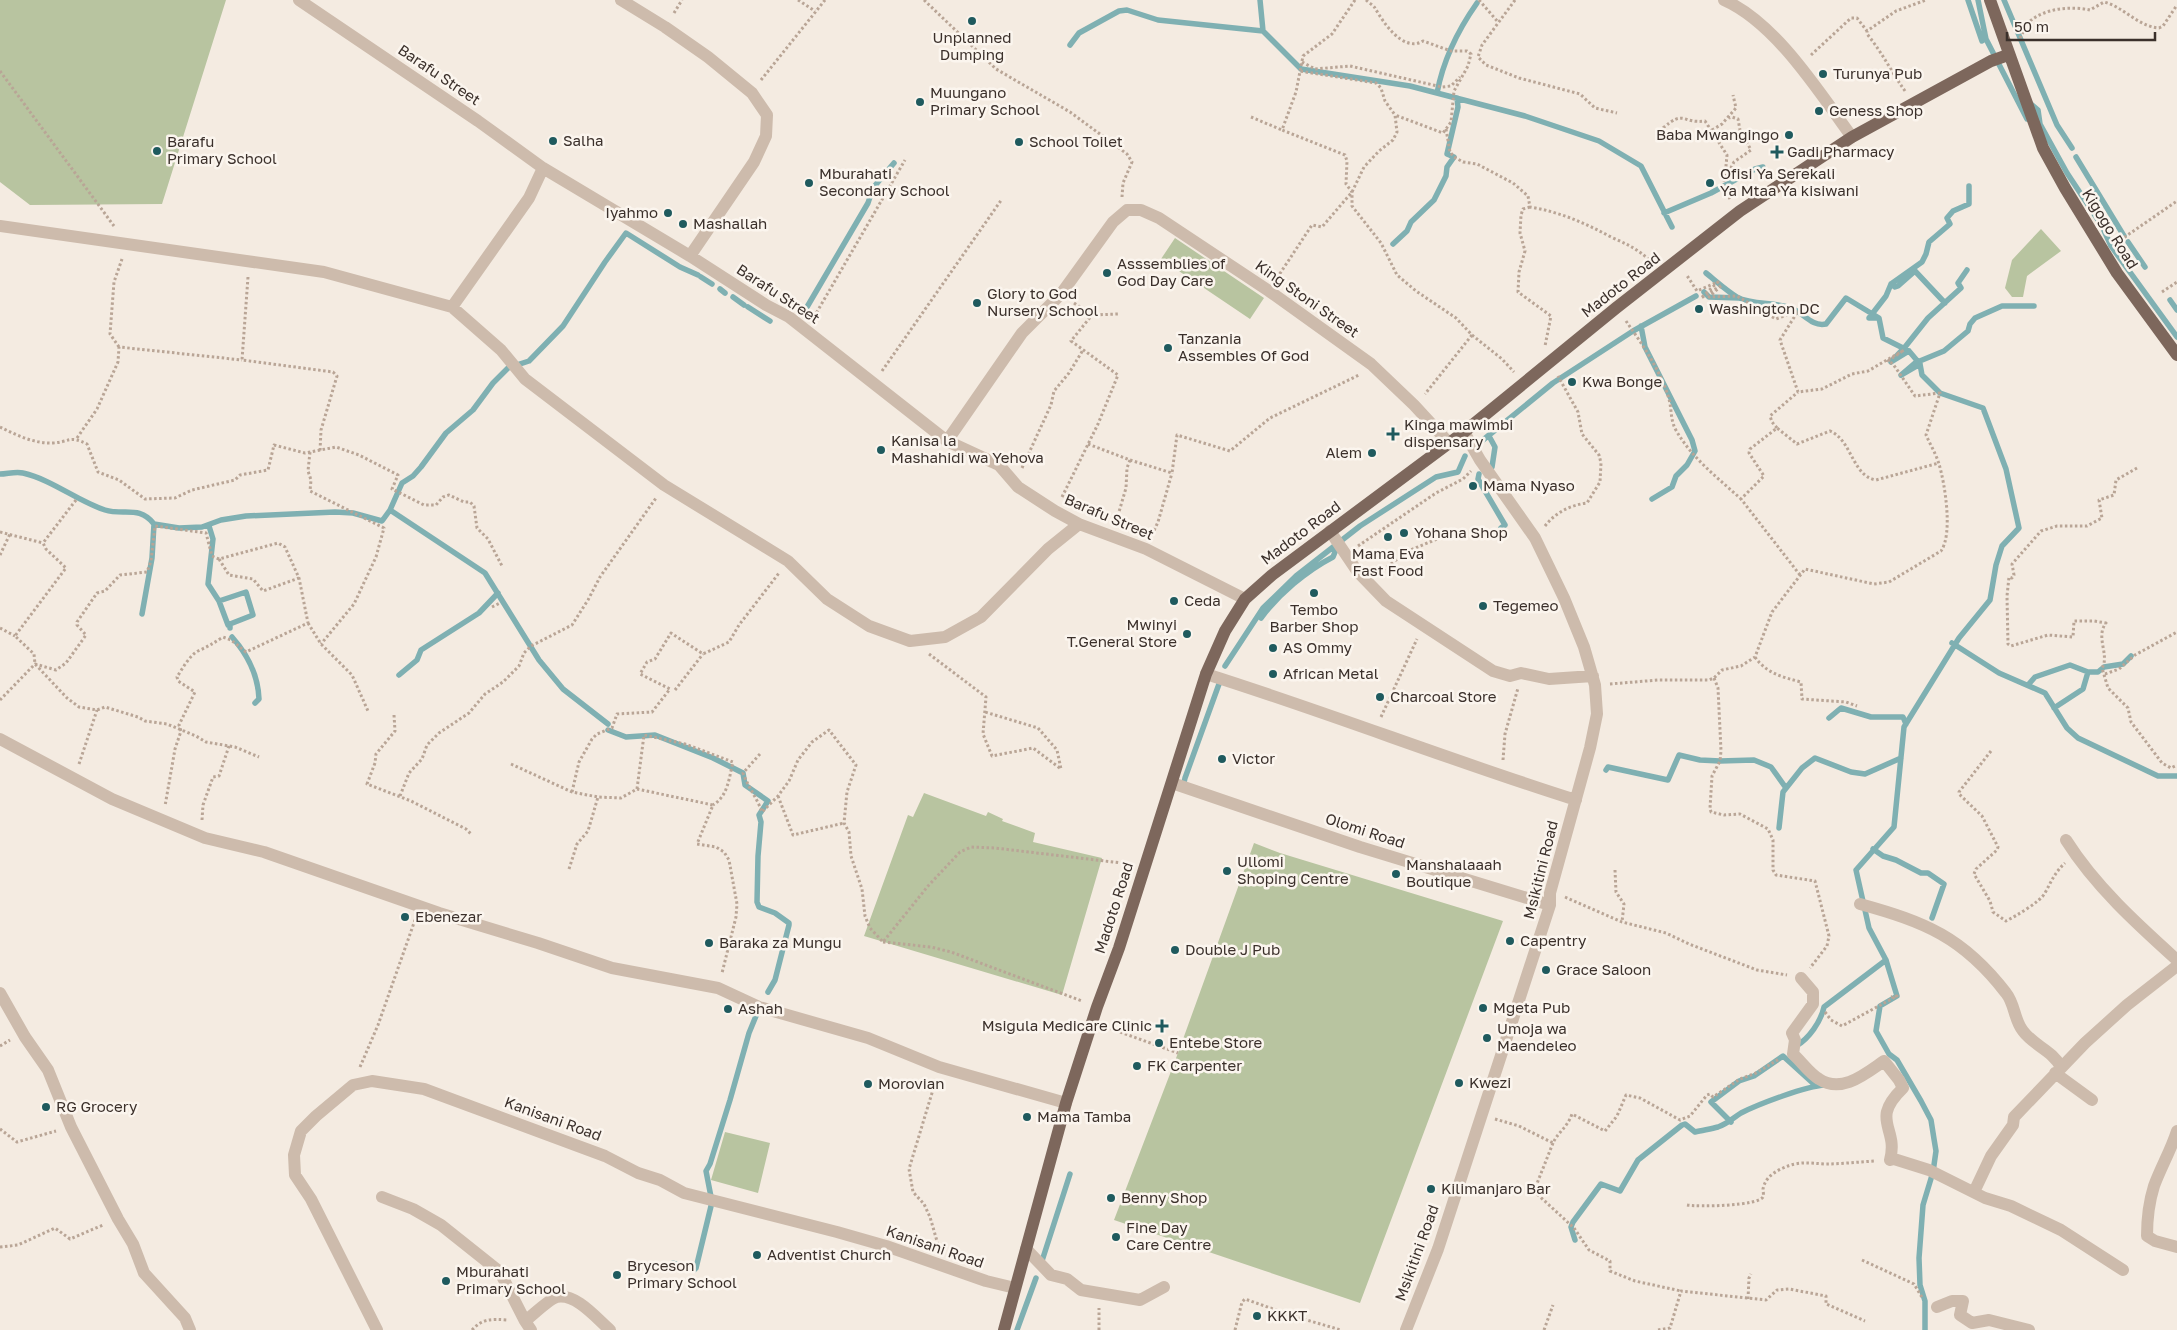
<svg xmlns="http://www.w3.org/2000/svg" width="2177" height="1330" viewBox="0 0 2177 1330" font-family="'Golos Text',sans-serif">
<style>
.green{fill:#b8c4a0}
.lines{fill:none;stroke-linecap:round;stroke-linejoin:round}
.stream{stroke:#7fb0b2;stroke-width:5.5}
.path{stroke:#b9a596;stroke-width:3;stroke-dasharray:2.5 2.5;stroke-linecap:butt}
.minor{stroke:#cdbbac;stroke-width:12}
.major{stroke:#7d675c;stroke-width:12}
.poi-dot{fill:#1f5a5e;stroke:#fbf5ee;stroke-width:2}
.labels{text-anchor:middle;stroke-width:5;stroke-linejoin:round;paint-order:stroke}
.poi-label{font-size:15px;fill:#3b302b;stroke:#fbf5ee;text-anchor:start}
.street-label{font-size:15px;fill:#3b302b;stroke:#fbf5ee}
</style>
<rect width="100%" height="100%" fill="#f4ebe1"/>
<!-- green -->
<path class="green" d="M0 0H226L162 204 30 205 0 182Z
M2041 229 2061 251 2027 276 2023 297H2012L2005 288 2012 260Z
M1175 238 1264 298 1250 319 1161 259Z
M924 793 986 816 988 812 1003 819 1002 821 1035 833 1033 842 1102 858 1062 995 864 936 908 815 913 817Z
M1254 843 1280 853 1503 921 1360 1303 1114 1220 1178 1053Z
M725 1132 770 1143 758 1193 711 1180Z"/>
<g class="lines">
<!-- stream -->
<path class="stream" d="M1260 0 1263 31 1301 69 1410 86 1525 116 1599 141 1641 166 1672 227
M1968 0 1982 41
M1978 0 1986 39 2027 119
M2004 0 2057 125 2072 148
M1070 45 1079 33 1119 11 1127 10 1158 20 1263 31
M1437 93C1443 61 1458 30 1477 3
M2031 104 2038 110 2040 124 2067 173 2102 226 2111 246 2177 337
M2076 157 2124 236
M1664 213 1711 193 1755 169 1763 167
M2128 242 2145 267
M1393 244 1407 231 1411 222 1434 200 1446 176 1447 167 1454 157 1447 154 1458 107 1457 98
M1706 273C1716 281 1727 291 1737 297 1751 305 1776 302 1791 308 1804 313 1811 327 1826 324L1846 298 1879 318 1883 338 1909 351 1920 364 1922 375 1940 393 1983 408 2006 469 2019 528 2002 546 1996 565 1990 600 1959 638 1904 727 1894 827 1856 870 1869 928 1886 960 1897 996 1880 1006 1876 1031 1889 1054 1897 1060 1921 1101 1931 1120 1934 1139 1936 1151 1933 1172 1923 1205 1919 1258 1920 1285 1925 1301V1330
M701 277 712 284
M1891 284 1895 287 1898 286 1915 271 1945 303
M720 289 725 293
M1704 292 1709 297 1739 298
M733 297 744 305
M2170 300 2177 310
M748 307 770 321
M807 307 868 203 873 188 894 163
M1877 318H1869L1886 296 1891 284 1922 262 1926 254 1929 242 1950 224 1947 218 1953 211 1969 204V186
M1641 326 1645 347 1692 440 1695 451 1687 465 1676 476 1672 487 1652 499
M1909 351 1891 362 1905 347 1928 318 1961 288 1958 283 1967 270
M1920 364 1901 375 1915 363 1944 351 1968 331 1970 324 1975 318 2002 306H2034
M1489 436 1495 447 1492 467
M1483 440 1553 383 1633 331 1696 296
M0 474C7 474 16 471 23 473 53 480 77 501 105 510 124 516 139 505 154 524L179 528 202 527 221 520 246 516 335 512 353 513 382 521 390 510 402 483 413 476 421 467 446 433 473 410 493 383 508 368 529 361 563 326 605 262 626 233 680 267 698 275
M1479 474 1478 479 1505 525 1501 528
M390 510 485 573 539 660 563 689 608 724
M209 526 213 539 208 584 219 601 228 625
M219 601 246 592 253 615 230 624V628
M142 614 152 558 154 524
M1261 618C1279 594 1306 571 1333 557L1337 547
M232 637C248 655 258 675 259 699L255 703
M1952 643 1999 673 2045 693 2067 728 2078 738 2158 776H2177
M1225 666 1263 608 1296 576 1360 526 1436 477 1458 472 1465 456
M399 675 417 660 421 650 479 613 498 593
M2028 685 2035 677 2070 665 2088 672H2098L2104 667 2123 664 2131 656
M2054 708 2083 689 2088 672
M1829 718 1841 708 1871 717H1903L1906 724
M608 730 626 737 655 735 713 758 743 773 745 785 768 801 759 815 761 822 758 856 757 902 759 907 775 913 789 923V925L775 980 768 992
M1606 770 1608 767 1668 780 1679 755 1700 760 1720 761 1754 760 1771 767 1786 788
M1183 787 1185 778 1219 684
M1779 828 1783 792 1802 768 1815 758 1851 772 1865 774 1901 758 1900 760
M1873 849 1883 856 1896 860 1921 873H1928L1944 884 1932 918
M1796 1046C1809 1039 1821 1021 1824 1007L1886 960
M1731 1122 1711 1102 1739 1081 1754 1076 1783 1056 1816 1086
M1575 1240 1571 1227 1573 1222 1601 1184 1620 1191 1638 1160 1682 1125 1685 1124 1695 1132C1703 1130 1711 1129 1718 1127 1727 1124 1733 1118 1741 1113 1759 1104 1806 1086 1825 1085
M673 1263 694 1270 696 1268 712 1202 706 1171 710 1164 730 1100 749 1033 756 1016
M1041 1264 1070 1174
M1017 1330 1036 1278"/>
<!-- path -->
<path class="path" d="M798 0 815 11
M924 0 996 69 1070 112 1127 154 1132 162 1123 183 1122 197
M1355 0 1332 34 1303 56 1296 92 1282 130 1345 155 1347 161 1346 184 1352 192V206L1381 243 1397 275 1416 291 1456 318 1472 335 1425 394
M1366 0C1369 3 1373 5 1375 8 1383 22 1403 53 1423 41L1451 51H1467L1471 54 1468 66 1454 91 1451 122 1443 133 1395 115
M1479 0 1498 22
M1515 0 1482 45 1478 57 1486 65 1519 78 1580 94 1595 108 1617 113
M674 13 682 0
M2020 38C2023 33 2026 25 2030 21 2046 8 2071 6 2090 10L2104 2C2124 7 2137 26 2159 28L2163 26 2177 5
M1811 55 1851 18H1857L1867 31
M1302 62 1315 69 1350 66 1442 87 1451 86 1460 77
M0 71 114 226
M761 80 825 0
M1905 91C1892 73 1882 52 1867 34V31L1896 11 1926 0
M1251 117 1282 130
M1663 128C1685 109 1682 124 1705 121L1727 155 1725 177 1723 186 1730 199
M1446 129 1450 152 1454 157 1463 162 1477 164 1513 183 1528 196 1530 207C1560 212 1585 223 1611 237 1626 244 1639 249 1651 262
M1712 130 1722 124 1736 108 1733 95
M1726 177 1734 162 1751 150 1740 130 1738 119 1732 117 1729 118
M1530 207 1523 209 1521 215 1520 233 1525 251 1519 272 1518 292 1551 316 1545 346
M2116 243 2177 201
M248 277 242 360 333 372 337 376 321 430 320 451
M1277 278 1312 225 1322 227 1352 192 1364 167 1379 151 1393 140 1397 132 1395 115 1385 101 1381 88 1376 83 1299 71
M2162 292 2177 282
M1074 303 1092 315 1118 314
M814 317 905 160
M1626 321C1642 344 1661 371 1669 399 1672 410 1670 421 1677 432 1693 459 1718 478 1741 499
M1472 335 1502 359 1514 372
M119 347 110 334 114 282 122 259
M882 371 1002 199
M0 427C16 435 35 444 53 443 70 442 69 435 87 444L98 472 119 480 145 499 175 498 192 490 235 480 240 475 268 470 274 445 305 453 336 447 359 455 398 475 392 489 424 505H436L443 497 449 495 464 502H470L474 506 477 528 488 539 502 566
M1777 428 1772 422 1770 416 1798 392
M77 438 97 409 118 362 119 347 242 360
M1088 444 1130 460 1127 468 1126 488 1116 522
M310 452 308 471 311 480 310 491 384 528 376 557 354 604 321 644
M1130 460 1172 473 1177 435 1230 451 1270 418 1359 375
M1022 468 1051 405 1054 391 1069 373 1083 350
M2137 468 2116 480 2114 495 2099 500 2102 518 2087 526H2057L2041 531 2012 564 2014 575 2012 578 2009 577 2007 596 2008 644 2011 646 2048 635 2073 637 2074 621H2094L2106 623C2095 637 2110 655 2102 668L2108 688 2128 708 2131 722 2162 763 2171 768 2177 765
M1062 497 1098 424 1118 375 1071 341 1092 315
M76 500 43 543 46 549 66 568 15 636 34 654 35 664 67 698 79 707 97 710 105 707 138 717 145 721 167 724 196 736 206 742 235 747 259 757
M1545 526C1555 513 1570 505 1587 503L1600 482 1601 463 1599 455 1582 434 1578 412 1558 376
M0 532 43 543
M1152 535 1158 522 1172 473
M1358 546 1436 493 1463 479 1471 471
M0 555 10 534
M219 559 229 575 253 579 263 591 299 578
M1379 573 1408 551 1454 532
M1800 575 1741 499 1764 476 1749 453 1750 449 1777 428 1797 444 1830 431C1852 440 1852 476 1876 480L1939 463
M492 607 500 603
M308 623 321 644 352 675 368 711
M0 628 15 636
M929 654 986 697 983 734 992 756 1033 748 1061 769 1057 750 1038 728 985 712
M1755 657C1766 673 1782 677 1801 682L1802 699 1846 702 1857 706
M2105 674 2119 669 2135 655 2177 632
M1714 678 1718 688 1721 751 1720 761 1712 776 1710 808 1711 812 1724 815 1740 814 1768 829 1773 840V870L1776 875 1815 881 1829 936 1827 946 1810 968
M1610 684 1658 680H1709L1714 678 1722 670 1741 666 1755 657 1772 612 1805 569 1874 584 1889 582 1941 551C1953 534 1945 484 1939 464 1936 454 1930 444 1926 435L1940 393 1915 396 1893 364 1888 361 1904 350 1868 371 1852 374 1822 389 1798 392 1780 340 1798 311 1776 319 1737 296 1709 297 1722 285 1701 298 1718 282 1697 291 1686 274
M675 690 703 654
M0 700 35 664 56 670 66 663 86 635 77 625V622L97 593 105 591 120 575 147 572 151 561 155 526 206 533 212 556 219 559 278 543 285 547 299 578 308 623 246 652 231 640 223 637C214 643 207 647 198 651 190 655 182 669 177 677L178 681 195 692 179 725 181 731 175 749 165 806
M394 715 395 731 376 754 375 763 367 784 411 801 466 829 472 835
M1381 717 1417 639
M1991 751 1959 792V794L1982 816 1998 847 1997 850 1976 869 1974 874 1990 901 1993 912 2006 921C2016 916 2040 902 2045 893 2051 882 2055 872 2065 863
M760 754 743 773C748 787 757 798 762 812L778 796 789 781 798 760 812 742 829 730 856 765 847 792 844 823 849 832 851 856 862 889 865 916 870 928 883 942 928 886 960 852 971 847 995 848 1130 864
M1503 760 1505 734 1518 688
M79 764 97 710
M511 764 572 792 598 797
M637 789 644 735 685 744 733 762C729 778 728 796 713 805
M572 792 579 762 592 739 597 734 612 728 617 714 652 712 670 689 640 674 647 662 655 659 671 633 703 654 729 642 739 625 779 573
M400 796 409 773 422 759 427 745 439 733 469 713 485 694 503 682 519 666 524 653 531 646 572 625 588 600 600 577 656 498
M778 796 793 835 844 823
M202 820 203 805 213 777 219 776 229 746
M569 869 577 844 588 831 598 797 621 798 637 789 713 805 697 844 716 847 724 852 729 860 737 904 736 917 722 973
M1615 870 1616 892 1624 904 1622 922
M1565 897 1622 922 1666 933 1689 944 1757 970 1787 975
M883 942 931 947 951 952 1082 1001
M1825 1012 1831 1020 1842 1026 1897 996 1891 997
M1106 1027 1178 1053
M0 1046 10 1040
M360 1067 378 1025 415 920
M935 1083 909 1169 913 1192 924 1204 930 1217 939 1248
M1495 1119 1519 1126 1553 1143C1558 1132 1567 1128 1572 1114L1605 1131 1617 1116 1626 1095 1640 1098 1680 1120 1690 1116 1707 1095 1710 1094 1713 1097 1740 1079 1756 1073 1779 1059
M0 1129 17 1142 56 1131
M1553 1143 1536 1186V1193L1574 1228 1589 1250 1610 1261V1271L1635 1281 1681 1291
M1687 1205C1698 1207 1758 1206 1763 1197 1764 1195 1763 1191 1763 1189 1765 1178 1774 1172 1783 1168 1798 1161 1809 1163 1825 1164 1841 1164 1858 1162 1875 1161
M0 1247 18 1245 55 1228 70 1239 103 1225
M1862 1260 1914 1284 1923 1299
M1748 1299 1749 1278 1751 1274
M472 1330C483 1318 492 1319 507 1320
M1099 1330V1308
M1235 1330 1242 1302 1245 1299 1293 1316 1341 1330
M1544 1330 1553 1305
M1658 1330 1670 1328 1681 1291 1766 1300 1777 1290 1789 1289 1826 1296V1304L1865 1321"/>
<!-- minor -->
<path class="minor" d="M299 0 478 121 543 168 690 256 766 305 789 317 947 441 999 465 1018 487 1055 511 1079 524 1146 549 1245 599
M621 0 665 27 708 57 752 93 767 115 766 136 754 162 690 256
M1724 0C1776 23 1819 92 1852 137
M0 226 324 272 452 307 501 350 525 379 664 485 788 561 827 599 869 626 910 641 945 637 981 617 1048 549 1079 524
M452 307 529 198 543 168
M947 441 1022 333 1061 294 1113 222 1127 210H1141L1159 218 1269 291 1371 364 1414 405 1449 443
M1330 531 1357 571 1386 601 1493 671 1510 676 1521 673 1549 679 1593 676
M1206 674C1330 713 1452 761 1576 800
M0 739 112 799 205 838 264 852 439 913 538 943 612 968 718 988 759 1007 868 1038 939 1067 1066 1103
M1172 783 1360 847 1550 905
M2066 840C2095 886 2137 924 2177 960
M1860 904C1925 922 1963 937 2006 993 2015 1004 2014 1020 2023 1031 2034 1046 2052 1050 2061 1067
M1801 978 1813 992V1004L1792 1033 1795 1040 1793 1054C1801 1061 1809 1073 1819 1079 1842 1094 1865 1074 1884 1061L1899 1080 1903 1088C1869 1121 1899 1127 1890 1160L1894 1159 1929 1170 1985 1198 2011 1206 2061 1230 2123 1270
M0 993 25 1037 48 1070 71 1127 118 1219 133 1244 144 1273 185 1318 190 1330
M2055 1073 2092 1100
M2177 1131C2171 1150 2161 1167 2154 1186 2149 1202 2147 1219 2147 1236L2155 1241 2177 1247
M1974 1192 1991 1156 2013 1125 2014 1117 2085 1043 2127 1005 2177 966
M382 1197 413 1209 441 1225 500 1272 525 1321 531 1330
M1026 1249 1051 1275 1067 1279 1081 1290 1140 1300 1164 1287
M1937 1307 1952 1301H1963L1960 1315 1972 1323 1989 1320 2029 1330
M525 1321C532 1316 549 1299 557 1297 576 1293 597 1319 610 1330
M377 1330 311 1199 295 1175 294 1155 301 1131 316 1116 353 1085 372 1081 424 1089 605 1156 638 1173 660 1180 684 1193 837 1232 886 1246 986 1281 1015 1288
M1406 1330 1438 1249 1550 905V893L1590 748 1597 714 1595 685 1584 647 1564 598 1535 538 1480 460 1464 432"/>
<!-- major -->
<path class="major" d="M1990 0 2043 148 2065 188 2117 273 2177 355
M1004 1330 1066 1103 1097 1007 1119 948 1206 674 1225 631 1245 599 1272 575 1464 432 1616 308 1740 211 1852 137 1991 61 2008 55"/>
</g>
<!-- markers -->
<g class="poi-dot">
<circle cx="972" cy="21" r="5"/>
<circle cx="1823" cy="74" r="5"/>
<circle cx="920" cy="102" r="5"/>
<circle cx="1819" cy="111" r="5"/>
<circle cx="1789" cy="135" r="5"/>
<circle cx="553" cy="141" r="5"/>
<circle cx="1019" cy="142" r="5"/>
<circle cx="157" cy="151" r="5"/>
<path d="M1774.5 144.5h5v5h5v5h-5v5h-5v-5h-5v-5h5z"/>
<circle cx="809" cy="183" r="5"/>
<circle cx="1710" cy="183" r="5"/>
<circle cx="668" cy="213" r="5"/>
<circle cx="683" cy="224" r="5"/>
<circle cx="1107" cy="273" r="5"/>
<circle cx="977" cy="303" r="5"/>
<circle cx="1699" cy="309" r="5"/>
<circle cx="1168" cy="348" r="5"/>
<circle cx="1572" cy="382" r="5"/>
<path d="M1390.5 426.5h5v5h5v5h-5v5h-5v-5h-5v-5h5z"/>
<circle cx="881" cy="450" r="5"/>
<circle cx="1372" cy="453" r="5"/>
<circle cx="1473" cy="486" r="5"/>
<circle cx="1404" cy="533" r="5"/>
<circle cx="1388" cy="537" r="5"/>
<circle cx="1314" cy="593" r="5"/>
<circle cx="1174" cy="601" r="5"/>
<circle cx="1483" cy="606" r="5"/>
<circle cx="1187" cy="634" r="5"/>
<circle cx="1273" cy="648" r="5"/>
<circle cx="1273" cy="674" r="5"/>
<circle cx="1380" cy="697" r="5"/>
<circle cx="1222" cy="759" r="5"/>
<circle cx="1227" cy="871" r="5"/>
<circle cx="1396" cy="874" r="5"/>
<circle cx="405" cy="917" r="5"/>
<circle cx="1510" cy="941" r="5"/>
<circle cx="709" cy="943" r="5"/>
<circle cx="1175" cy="950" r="5"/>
<circle cx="1546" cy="970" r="5"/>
<circle cx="1483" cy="1008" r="5"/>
<circle cx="728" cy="1009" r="5"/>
<path d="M1159.5 1018.5h5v5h5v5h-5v5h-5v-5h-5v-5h5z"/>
<circle cx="1487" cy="1038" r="5"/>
<circle cx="1159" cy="1043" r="5"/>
<circle cx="1137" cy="1066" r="5"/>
<circle cx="1459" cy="1083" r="5"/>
<circle cx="868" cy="1084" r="5"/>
<circle cx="46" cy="1107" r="5"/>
<circle cx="1027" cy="1117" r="5"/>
<circle cx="1431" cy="1189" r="5"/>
<circle cx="1111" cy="1198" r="5"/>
<circle cx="1116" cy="1237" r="5"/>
<circle cx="757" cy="1255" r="5"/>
<circle cx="617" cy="1275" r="5"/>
<circle cx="446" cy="1281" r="5"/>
<circle cx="1257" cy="1316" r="5"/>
</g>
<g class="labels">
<!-- poi labels -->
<g class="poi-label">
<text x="972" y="43" text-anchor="middle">Unplanned<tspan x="972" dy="17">Dumping</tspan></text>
<text x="1833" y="79">Turunya Pub</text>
<text x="930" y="98">Muungano<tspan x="930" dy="17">Primary School</tspan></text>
<text x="1829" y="116">Geness Shop</text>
<text x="1779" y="140" text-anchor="end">Baba Mwangingo</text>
<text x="563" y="146">Salha</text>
<text x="167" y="147">Barafu<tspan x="167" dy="17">Primary School</tspan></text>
<text x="1029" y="147">School Toilet</text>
<text x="1787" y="157">Gadi Pharmacy</text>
<text x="819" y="179">Mburahati<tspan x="819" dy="17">Secondary School</tspan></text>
<text x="1720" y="179">Ofisi Ya Serekali<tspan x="1720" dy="17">Ya Mtaa Ya kisiwani</tspan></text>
<text x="658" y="218" text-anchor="end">Iyahmo</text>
<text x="693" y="229">Mashallah</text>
<text x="1117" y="269">Asssemblies of<tspan x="1117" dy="17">God Day Care</tspan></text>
<text x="987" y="299">Glory to God<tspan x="987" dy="17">Nursery School</tspan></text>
<text x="1709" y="314">Washington DC</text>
<text x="1178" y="344">Tanzania<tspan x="1178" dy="17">Assembles Of God</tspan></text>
<text x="1582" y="387">Kwa Bonge</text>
<text x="1404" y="430">Kinga mawimbi<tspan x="1404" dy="17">dispensary</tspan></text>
<text x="891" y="446">Kanisa la<tspan x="891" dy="17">Mashahidi wa Yehova</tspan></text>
<text x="1362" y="458" text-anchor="end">Alem</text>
<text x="1483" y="491">Mama Nyaso</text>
<text x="1414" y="538">Yohana Shop</text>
<text x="1388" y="559" text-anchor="middle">Mama Eva<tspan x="1388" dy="17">Fast Food</tspan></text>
<text x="1184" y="606">Ceda</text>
<text x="1493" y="611">Tegemeo</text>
<text x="1314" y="615" text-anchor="middle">Tembo<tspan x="1314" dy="17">Barber Shop</tspan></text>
<text x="1177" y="630" text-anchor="end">Mwinyi<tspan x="1177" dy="17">T.General Store</tspan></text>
<text x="1283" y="653">AS Ommy</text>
<text x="1283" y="679">African Metal</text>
<text x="1390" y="702">Charcoal Store</text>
<text x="1232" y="764">Victor</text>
<text x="1237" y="867">Ullomi<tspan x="1237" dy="17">Shoping Centre</tspan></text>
<text x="1406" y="870">Manshalaaah<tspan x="1406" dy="17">Boutique</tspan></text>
<text x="415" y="922">Ebenezar</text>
<text x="1520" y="946">Capentry</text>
<text x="719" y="948">Baraka za Mungu</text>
<text x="1185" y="955">Double J Pub</text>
<text x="1556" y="975">Grace Saloon</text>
<text x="1493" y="1013">Mgeta Pub</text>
<text x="738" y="1014">Ashah</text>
<text x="1152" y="1031" text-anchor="end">Msigula Medicare Clinic</text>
<text x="1497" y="1034">Umoja wa<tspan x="1497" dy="17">Maendeleo</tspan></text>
<text x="1169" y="1048">Entebe Store</text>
<text x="1147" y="1071">FK Carpenter</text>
<text x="1469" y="1088">Kwezi</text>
<text x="878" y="1089">Morovian</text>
<text x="56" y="1112">RG Grocery</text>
<text x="1037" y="1122">Mama Tamba</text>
<text x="1441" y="1194">Kilimanjaro Bar</text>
<text x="1121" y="1203">Benny Shop</text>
<text x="1126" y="1233">Fine Day<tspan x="1126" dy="17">Care Centre</tspan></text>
<text x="767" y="1260">Adventist Church</text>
<text x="627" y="1271">Bryceson<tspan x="627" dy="17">Primary School</tspan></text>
<text x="456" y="1277">Mburahati<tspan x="456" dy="17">Primary School</tspan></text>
<text x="1267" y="1321">KKKT</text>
</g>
<!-- street labels -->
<g class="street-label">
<text transform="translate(439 75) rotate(34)" y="5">Barafu Street</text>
<text transform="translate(2110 229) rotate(58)" y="5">Kigogo Road</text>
<text transform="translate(1621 285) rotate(-38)" y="5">Madoto Road</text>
<text transform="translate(778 294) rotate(33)" y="5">Barafu Street</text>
<text transform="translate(1307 299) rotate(35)" y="5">King Stoni Street</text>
<text transform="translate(1109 517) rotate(23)" y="5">Barafu Street</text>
<text transform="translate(1301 533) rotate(-37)" y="5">Madoto Road</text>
<text transform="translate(1365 831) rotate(18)" y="5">Olomi Road</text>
<text transform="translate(1541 870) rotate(-76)" y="5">Msikitini Road</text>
<text transform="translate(1114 908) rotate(-72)" y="5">Madoto Road</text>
<text transform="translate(553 1119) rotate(20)" y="5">Kanisani Road</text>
<text transform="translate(935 1247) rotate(19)" y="5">Kanisani Road</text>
<text transform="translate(1417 1253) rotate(-70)" y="5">Msikitini Road</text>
</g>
</g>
<!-- scale -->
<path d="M2007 32v8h148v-8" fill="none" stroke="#3b302b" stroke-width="2.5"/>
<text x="2014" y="32" font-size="15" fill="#3b302b" stroke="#fbf5ee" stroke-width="4" paint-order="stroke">50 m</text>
</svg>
